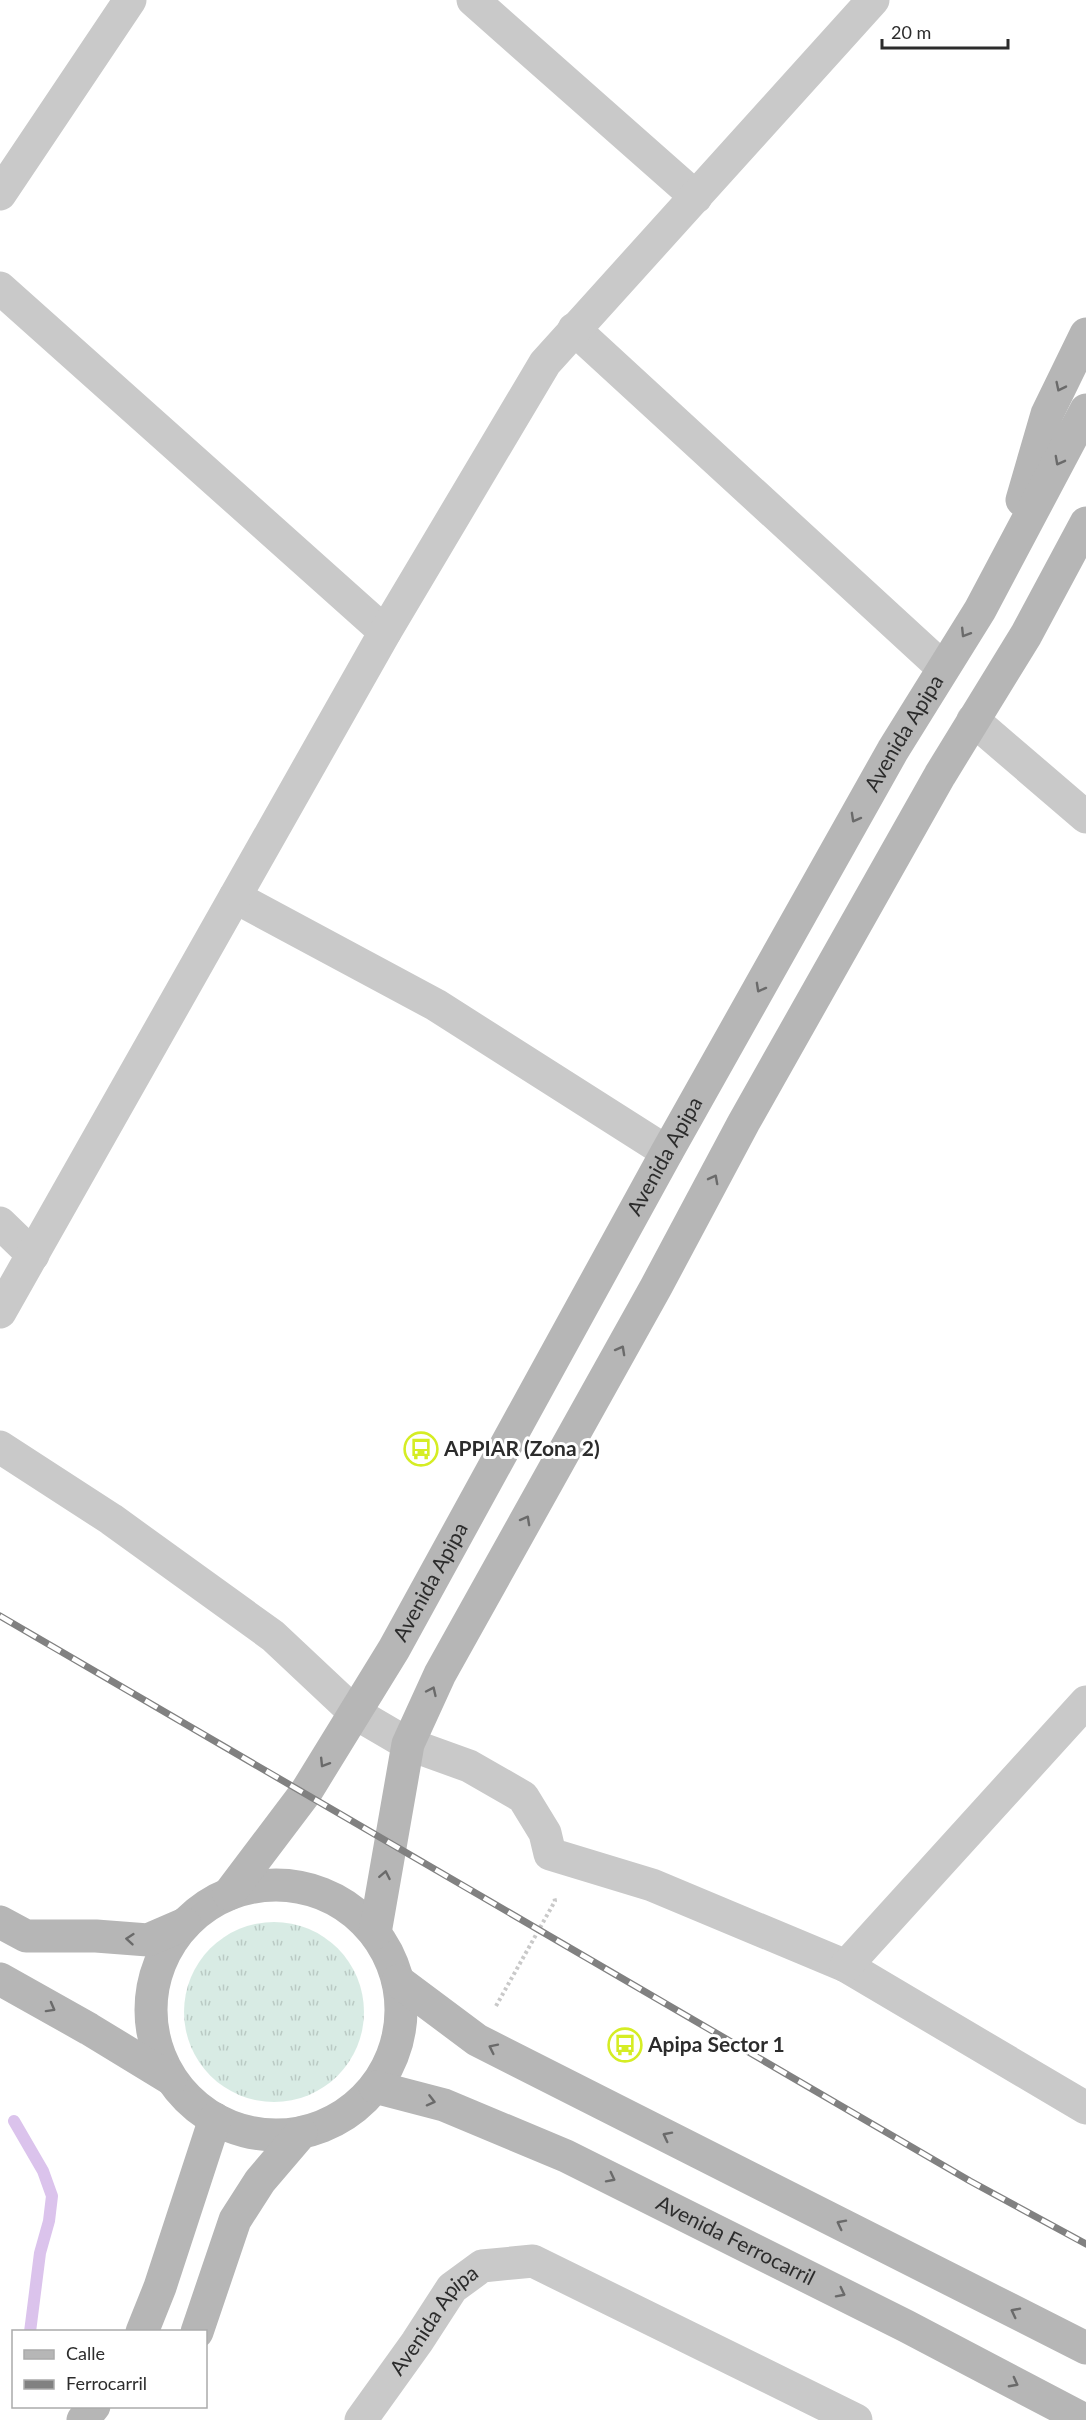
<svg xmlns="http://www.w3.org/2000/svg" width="1086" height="2420" viewBox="0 0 1086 2420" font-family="Lato,sans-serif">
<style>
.grass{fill:url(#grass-tufts)}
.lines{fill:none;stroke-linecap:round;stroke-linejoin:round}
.stream{stroke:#dbc3ec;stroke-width:12}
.path{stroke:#c9c9c9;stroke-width:4;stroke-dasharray:3 3;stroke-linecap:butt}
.street{stroke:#c9c9c9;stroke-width:33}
.secondary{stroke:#b6b6b6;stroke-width:33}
.rail-casing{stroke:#818181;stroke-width:7}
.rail{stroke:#fff;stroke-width:4.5;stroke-dasharray:14;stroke-linecap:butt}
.oneway{stroke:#6a6a6a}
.labels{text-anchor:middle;stroke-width:6;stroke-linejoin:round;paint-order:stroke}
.street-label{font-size:21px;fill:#2c2c2c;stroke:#fff}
.poi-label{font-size:21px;font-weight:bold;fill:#2c2c2c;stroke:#fff;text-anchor:start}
</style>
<defs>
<pattern id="grass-tufts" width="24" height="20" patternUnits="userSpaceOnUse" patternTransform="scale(1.5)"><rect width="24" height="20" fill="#d8ebe4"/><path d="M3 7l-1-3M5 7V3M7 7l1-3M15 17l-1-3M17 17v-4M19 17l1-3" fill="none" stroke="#bacac4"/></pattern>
</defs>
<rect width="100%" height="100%" fill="#fff"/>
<!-- grass -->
<path class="grass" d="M184 2012a90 90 0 1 1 180 0a90 90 0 1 1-180 0Z"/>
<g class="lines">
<!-- stream -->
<path class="stream" d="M14 2121 43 2171 52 2196 49 2221 40 2253 30 2332"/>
<!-- path -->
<path class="path" d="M496 2006 555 1901 554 1896"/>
<!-- street -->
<g class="street">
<path d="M473 0 696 197"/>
<path d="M0 194 130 0"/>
<path d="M0 288 385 632"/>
<path d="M574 329 943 668"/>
<path d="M973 720 1086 817"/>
<path d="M235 897 436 1005 667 1152"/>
<path d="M0 1223 33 1255"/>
<path d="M0 1312 385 632 545 363 873 0"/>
<path d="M0 1447 111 1519 273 1636 355 1713 408 1744 469 1766 523 1797 545 1833 550 1854 652 1885 846 1966 1086 2108"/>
<path d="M846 1966 1086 1702"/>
<path id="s1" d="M361 2420 417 2342 452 2288 482 2266 533 2261 856 2420"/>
</g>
<!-- secondary -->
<g class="secondary">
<path d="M1022 500 1047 414 1086 334"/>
<circle cx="276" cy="2010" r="125"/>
<path id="s2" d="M229 1894 306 1792 394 1649 667 1152 893 750 980 610 1086 410"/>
<path d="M0 1922 26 1936H96L148 1940 185 1924"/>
<path d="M375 1933 408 1744 440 1674 656 1287 744 1122 940 775 1026 635 1086 523"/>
<path d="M0 1979 89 2029 171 2079"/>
<path d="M398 1981 477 2040 1086 2348"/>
<path id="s3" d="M375 2087 444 2105 566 2156 906 2326 1085 2420"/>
<path d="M142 2332 160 2287 215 2119"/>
<path d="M197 2332 235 2220 260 2181 301 2133"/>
<path d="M83 2420 94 2406"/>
</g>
<defs>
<path id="rail" d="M0 1616 970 2181 1086 2244"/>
</defs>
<!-- rail casing -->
<use href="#rail" class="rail-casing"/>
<!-- rail -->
<use href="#rail" class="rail"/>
</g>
<!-- one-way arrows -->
<defs><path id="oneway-chevron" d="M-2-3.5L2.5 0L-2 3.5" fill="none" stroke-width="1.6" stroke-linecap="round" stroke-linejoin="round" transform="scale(1.5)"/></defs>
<g class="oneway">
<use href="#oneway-chevron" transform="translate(1060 387) rotate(116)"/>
<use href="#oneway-chevron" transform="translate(1059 461) rotate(118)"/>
<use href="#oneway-chevron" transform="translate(965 633) rotate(122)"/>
<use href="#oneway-chevron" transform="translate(855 818) rotate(119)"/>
<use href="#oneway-chevron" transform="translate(760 988) rotate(119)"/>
<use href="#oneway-chevron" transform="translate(714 1179) rotate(-62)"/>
<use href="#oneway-chevron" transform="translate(621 1350) rotate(-61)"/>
<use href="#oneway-chevron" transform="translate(526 1520) rotate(-61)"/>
<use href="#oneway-chevron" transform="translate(432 1691) rotate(-65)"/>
<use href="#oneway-chevron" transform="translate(324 1763) rotate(122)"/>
<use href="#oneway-chevron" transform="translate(385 1875) rotate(-79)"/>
<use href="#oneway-chevron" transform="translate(130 1939) rotate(-175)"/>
<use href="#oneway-chevron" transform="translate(51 2008) rotate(29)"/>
<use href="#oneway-chevron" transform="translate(493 2048) rotate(-154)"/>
<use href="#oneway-chevron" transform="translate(431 2101) rotate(14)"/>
<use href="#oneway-chevron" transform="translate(667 2136) rotate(-153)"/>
<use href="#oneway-chevron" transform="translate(611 2178) rotate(27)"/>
<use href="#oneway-chevron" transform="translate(841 2224) rotate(-153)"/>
<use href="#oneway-chevron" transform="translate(841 2293) rotate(27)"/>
<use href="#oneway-chevron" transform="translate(1015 2312) rotate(-153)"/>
<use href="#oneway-chevron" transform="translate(1014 2383) rotate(28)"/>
</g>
<!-- icons -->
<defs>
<symbol id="bus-ring" viewBox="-11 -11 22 22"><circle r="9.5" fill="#fff" stroke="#d5ed24" stroke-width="1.5"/><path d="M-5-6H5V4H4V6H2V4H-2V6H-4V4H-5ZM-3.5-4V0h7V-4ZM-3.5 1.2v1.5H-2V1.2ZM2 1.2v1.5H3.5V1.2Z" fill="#d5ed24"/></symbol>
</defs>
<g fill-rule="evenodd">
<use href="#bus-ring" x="402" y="1430" width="38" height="38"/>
<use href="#bus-ring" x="606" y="2026" width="38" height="38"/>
</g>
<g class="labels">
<!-- street labels -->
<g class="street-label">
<text dy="7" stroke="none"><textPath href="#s2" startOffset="1344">Avenida Apipa</textPath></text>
<text dy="7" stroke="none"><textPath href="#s2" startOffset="858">Avenida Apipa</textPath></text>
<text dy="7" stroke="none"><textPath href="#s2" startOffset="372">Avenida Apipa</textPath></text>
<text dy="7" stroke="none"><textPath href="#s3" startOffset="393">Avenida Ferrocarril</textPath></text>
<text dy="7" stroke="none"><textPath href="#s1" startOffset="124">Avenida Apipa</textPath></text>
</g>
<!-- poi labels -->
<g class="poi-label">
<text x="444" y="1456">APPIAR (Zona 2)</text>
<text x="648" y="2052">Apipa Sector 1</text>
</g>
</g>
<!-- legend -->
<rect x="12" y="2330" width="195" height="78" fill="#ffffff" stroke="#ababab" stroke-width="1.5"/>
<rect x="24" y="2350" width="30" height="9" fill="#b6b6b6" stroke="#ababab" stroke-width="1.5"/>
<text x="66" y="2360" font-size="18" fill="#2c2c2c">Calle</text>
<rect x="24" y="2380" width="30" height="9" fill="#818181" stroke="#ababab" stroke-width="1.5"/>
<text x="66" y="2390" font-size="18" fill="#2c2c2c">Ferrocarril</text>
<!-- scale -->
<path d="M882 39v9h126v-9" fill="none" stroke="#2c2c2c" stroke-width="3"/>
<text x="891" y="39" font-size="18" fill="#2c2c2c" stroke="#ffffff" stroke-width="4.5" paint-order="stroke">20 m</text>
</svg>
